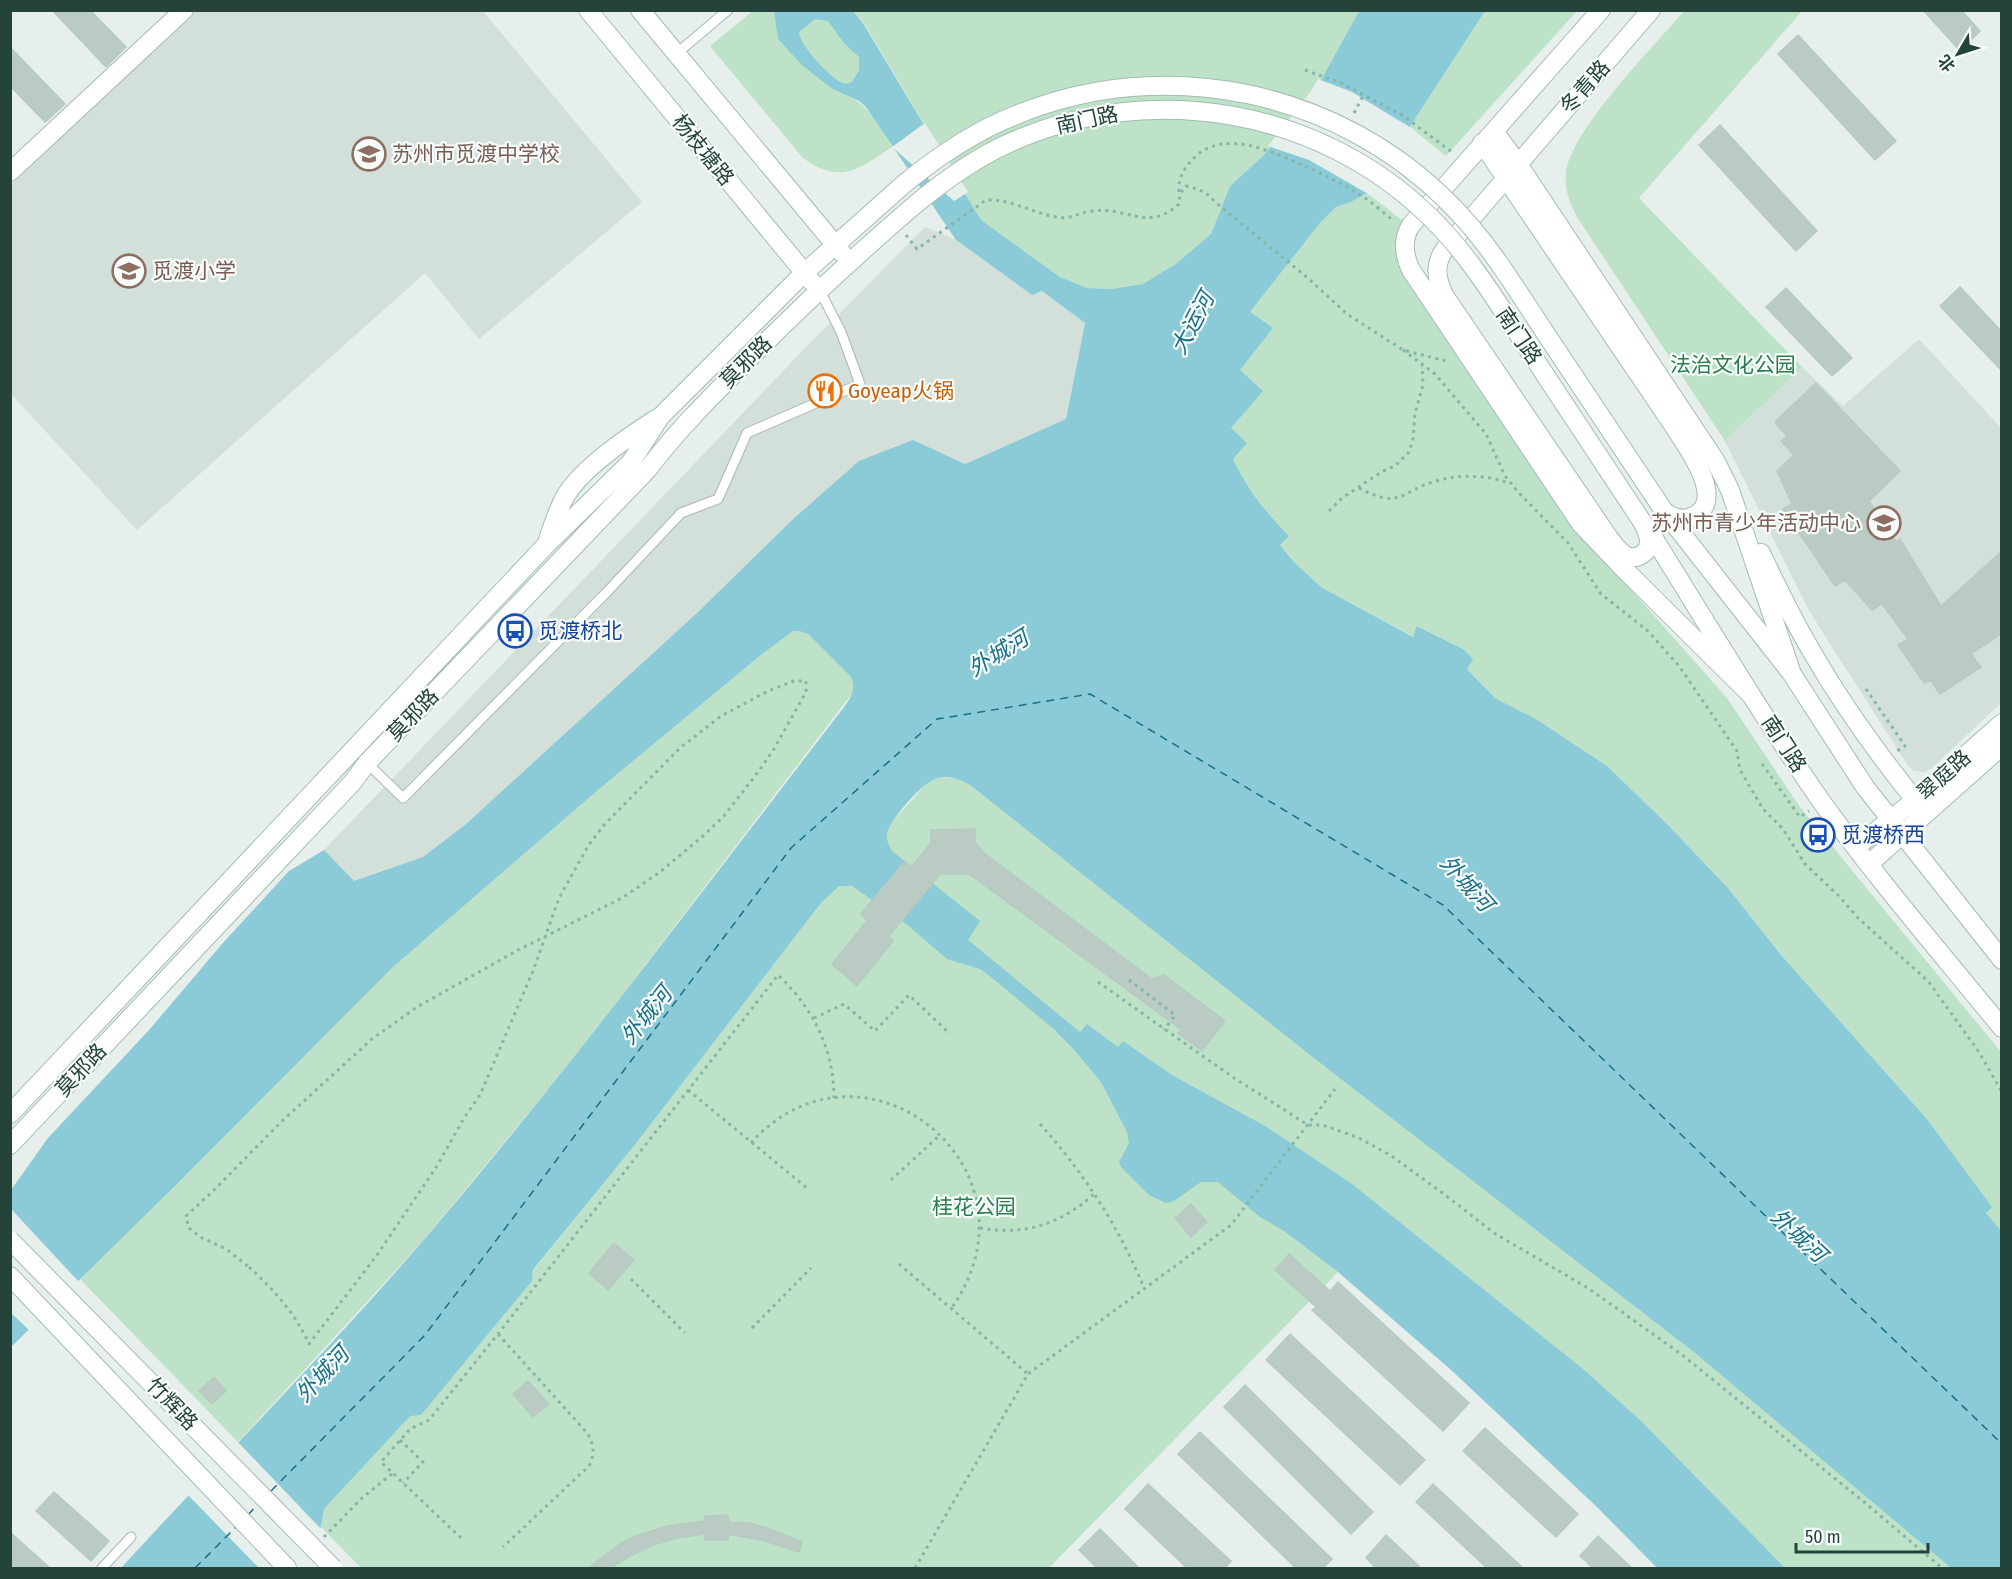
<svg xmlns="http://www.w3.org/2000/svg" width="2012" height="1579" viewBox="0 0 2012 1579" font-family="'Fira Sans Condensed','Noto Sans SC',sans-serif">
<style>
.built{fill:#d3e0da}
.green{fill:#bde2c8}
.water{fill:#8bcad7;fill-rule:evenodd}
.pier{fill:#e6efeb}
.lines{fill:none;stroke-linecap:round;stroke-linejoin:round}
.ferry{stroke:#177085;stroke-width:1.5;stroke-dasharray:8 6;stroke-linecap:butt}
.building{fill:#bacbc4;stroke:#b7cac3;stroke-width:1.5}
.lane-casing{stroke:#a8b8b3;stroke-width:11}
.street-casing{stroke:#a8b8b3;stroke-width:20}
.secondary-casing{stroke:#a3bcb4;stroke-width:20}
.path{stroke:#84b5a7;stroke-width:3;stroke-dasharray:3 4.5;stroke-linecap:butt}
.lane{stroke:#fff;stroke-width:9}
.street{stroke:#fff;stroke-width:18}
.secondary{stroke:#fff;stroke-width:18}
.secondary-bridge-casing{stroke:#a3bcb4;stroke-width:20;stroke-linecap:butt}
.secondary-bridge{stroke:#fff;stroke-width:18}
.labels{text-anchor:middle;stroke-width:4.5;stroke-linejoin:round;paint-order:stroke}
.street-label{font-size:21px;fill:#23433b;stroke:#f7fbf9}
.education-label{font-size:21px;fill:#785e54;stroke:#f7fbf9;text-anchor:start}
.park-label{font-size:21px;fill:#297e4c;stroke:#f7fbf9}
.food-label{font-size:21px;fill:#c56008;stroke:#f7fbf9;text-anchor:start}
.transit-label{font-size:21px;fill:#164399;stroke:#f7fbf9;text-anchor:start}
.water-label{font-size:22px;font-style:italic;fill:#177085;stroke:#f7fbf9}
</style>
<rect width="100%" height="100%" fill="#e6efeb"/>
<!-- built -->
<path class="built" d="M188 11H483L642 202 479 339 425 273 137 530 11 394V185Z
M925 227 956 240 1032 295 1042 291 1085 323 1066 419 965 464 913 440 791 521 697 613 466 824 423 857 354 882 324 850 808 345Z
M1919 339 2001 428V703L1935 765 1925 772 1914 771 1907 764 1823 633 1806 605 1725 441 1802 367 1843 406Z"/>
<!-- green -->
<path class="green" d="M753 11H774L779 39 820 11 878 71 845 94C870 106 878 124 892 147 859 169 841 185 803 158L710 46Z
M853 11H1359L1314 93 1264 155 1230 186 1211 234 1177 263 1143 284 1111 289 1087 288 1060 277 981 220 864 23Z
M1485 11H1577L1446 156 1410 127Z
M1684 11H1802L1639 198 1802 367 1725 441 1577 217C1570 204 1564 189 1566 173 1570 131 1655 45 1684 11Z
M1367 193 1407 224C1398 234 1393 238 1399 251L1601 556 1727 698 1800 807 2001 1052V1232L1986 1213 1991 1206 1927 1119 1781 955 1728 888 1666 823 1607 766 1536 719 1495 698 1467 669 1463 649 1418 626 1414 637 1321 587 1294 562 1280 544 1289 536C1267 514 1244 491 1234 461 1231 451 1231 438 1230 428L1262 391 1240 371 1250 312 1320 223 1336 207 1351 202Z
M793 631H799L808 634 851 677 854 683 853 692 608 1014 551 1086 421 1243 238 1442 80 1279 174 1187 393 967 598 790 761 655Z
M941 777 958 779 970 785 1315 1059 1695 1353 1951 1568H1785L1765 1548 1284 1231 1338 1272 1049 1568H361L321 1527 324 1509 532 1281 533 1271 634 1146 821 903 925 785 933 779Z"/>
<!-- water -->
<path class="water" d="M774 11H853L863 23 981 220 1060 277 1087 288 1111 289 1143 284 1177 263 1211 234 1230 186 1264 155 1314 93 1359 11H1485L1367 193 1351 202 1336 207 1320 223 1250 312 1273 328 1240 370 1263 391 1231 428 1247 443 1233 459C1248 491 1265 512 1289 536L1280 545 1294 562 1321 587 1413 637 1417 626 1463 649 1473 659 1467 669 1495 698 1536 719 1607 766 1666 823 1728 888 1781 955 1927 1119 1992 1207 1986 1213 2002 1232 2001 1568H1951L1695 1353 1315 1059 970 785C959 779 948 774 935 779 922 783 889 821 887 834 886 840 889 846 892 851L980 921 968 940 1080 1032 1087 1024 1118 1047 1123 1041 1172 1075 1265 1126 1352 1184 1583 1369 1641 1421 1785 1568H1657L1597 1507 1450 1369 1338 1272 1284 1231 1260 1217 1218 1182H1201L1174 1201 1166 1203 1149 1195 1121 1167 1119 1162 1129 1143 1127 1132 1101 1082 1077 1053 1055 1030 991 977 980 969 947 959 905 923 852 886H839L821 903 634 1146 533 1270 532 1281 421 1415 410 1416 324 1509 321 1527 278 1568H121C221 1459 325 1354 422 1242 565 1075 697 898 831 724 840 711 860 693 851 677L808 634 799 631H793L761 655 598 790 393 967 174 1187 11 1347V1190L48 1138 150 1029 222 944 289 871 324 850 354 881 423 857 466 824 697 613 791 521 859 461 913 440 965 464 1066 419 1085 323 1042 291 1032 295 956 240 866 107 859 101 831 88 802 65 778 39ZM815 19 828 21 844 43 859 57V70L852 82C848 83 847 84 843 83 831 79 799 45 799 32Z"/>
<!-- pier -->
<path class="pier" d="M1318 79 1352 92 1413 129 1370 195 1309 160 1268 146 1311 91Z
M925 123 968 192 954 201 892 147Z
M11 1209 80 1283 30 1331 10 1312Z
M236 1440 322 1530 283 1568H259L186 1493Z"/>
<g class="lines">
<!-- ferry -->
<path class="ferry" d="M271 1491 425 1335 791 848 937 719 1090 694 1443 905 2002 1444
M248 1515 259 1503
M195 1568 236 1527"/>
</g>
<!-- building -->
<path class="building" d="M52 10H90L126 47 106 67Z
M1923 10H1961L1980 31 1960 51Z
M1798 35 1896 141 1875 160 1778 54Z
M10 47 65 104 45 122 10 86Z
M1720 125 1817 231 1796 251 1699 145Z
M1960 287 2001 331V370L1940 306Z
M1786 288 1852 358 1832 376 1766 307Z
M1816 383 1900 471 1869 501 1896 542 1900 539 1941 606 2001 552V634L1971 654 1981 667 1940 694 1931 680 1924 683 1898 645 1908 639 1882 604 1872 610 1845 580 1835 586 1783 509 1792 504 1777 471 1794 455 1781 441 1787 436 1775 422Z
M975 829V842L984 853 1152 979 1164 975 1225 1021 1202 1051 1178 1033 1182 1030 969 874H940L889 936 893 941 857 986 832 964 867 921 861 914 905 861 911 867 931 843V830Z
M1191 1204 1207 1222 1191 1237 1175 1218Z
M614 1243 634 1260 608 1290 589 1273Z
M1289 1254 1330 1291 1338 1282 1469 1403 1443 1431 1312 1310 1316 1307 1275 1270Z
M1290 1334 1425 1460 1400 1485 1266 1360Z
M214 1377 226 1391 212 1404 199 1391Z
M528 1381 549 1404 533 1417 513 1394Z
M1245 1385 1373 1512 1351 1534 1224 1407Z
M1485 1428 1578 1514 1556 1537 1463 1451Z
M1200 1432 1332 1559 1322 1569H1297L1178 1454Z
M1148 1484 1231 1561 1224 1569H1188L1125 1509Z
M1433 1484 1524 1569H1488L1416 1502Z
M54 1492 109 1541 91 1561 36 1511Z
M728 1515 729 1522 750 1523 767 1528 802 1542 799 1552 765 1541 728 1534V1540H705V1534L677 1538 653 1545 630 1556 609 1569H587L620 1544 636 1536 668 1526 705 1521V1516Z
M1100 1529 1140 1569H1098L1079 1550Z
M10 1532 51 1569H10Z
M1386 1535 1422 1569H1377L1366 1558Z
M1598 1536 1633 1569H1594L1580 1556Z"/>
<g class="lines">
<defs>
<path id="lane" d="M676 54 728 10
M367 763 403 798 605 594 681 513 718 499 747 433 860 384 841 332 819 289
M102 1568 131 1537"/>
<path id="street" d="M10 172 184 10"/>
<path id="secondary" d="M588 10 812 282
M640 10 842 253
M1601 10 1411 225C1402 239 1404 256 1411 270L1581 524 1624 569 1751 695
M1494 131 1518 164 1715 460 1730 490 1792 674
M1482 143 1673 425C1685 444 1730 503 1691 517 1681 521 1673 518 1665 512
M1664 511 1792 674 1865 787 2002 960
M1643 523C1646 529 1649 536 1649 542 1649 553 1637 560 1627 556 1620 553 1614 544 1609 538L1444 295C1436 278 1434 264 1445 249L1651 10
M1648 529C1705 620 1760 713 1821 801 1877 879 1941 953 2002 1028
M547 543C552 527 557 511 566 495 583 467 628 437 656 419
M1761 553C1777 587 1793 620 1812 652 1842 704 1878 754 1915 800
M1856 847 1915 800 2002 723
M1869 864 2002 746
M10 1114 546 545 631 462 660 417 804 273 904 184
M10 1145 352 783 367 763 648 469C676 432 707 401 740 368 797 310 855 256 917 203
M10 1276 287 1568"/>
</defs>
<!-- lane casing -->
<use href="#lane" class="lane-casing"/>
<!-- street casing -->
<use href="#street" class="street-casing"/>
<!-- secondary casing -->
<use href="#secondary" class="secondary-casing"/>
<!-- path -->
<path class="path" d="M1305 70 1341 83 1402 115 1452 152
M1354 113 1363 96
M1179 192C1178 176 1185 167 1196 156 1226 129 1273 152 1304 166 1325 175 1346 185 1365 198 1375 205 1385 214 1394 221
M906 235 917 249 986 200C1011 199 1032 213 1057 217 1071 220 1079 212 1092 211 1128 206 1147 233 1179 204L1180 194 1186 186C1199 189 1207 192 1215 202L1309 279 1347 314 1403 350 1450 362
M1403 350 1435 374 1486 434 1505 476 1520 494 1568 543 1601 594 1648 631 1679 666 1737 751 1740 770 1763 809 1783 829 1805 864 1839 896 1858 918 1928 981 1979 1052 2002 1092
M1359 488C1402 510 1398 492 1436 481 1460 474 1486 475 1509 483
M1329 511 1342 498 1383 471 1395 466 1409 452 1413 439 1415 414 1423 385 1422 364
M1866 689 1905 746 1897 751
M1762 764 1800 817 1809 811
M1129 980 1175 1015 1164 1030
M1098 982 1231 1076 1308 1125H1323L1359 1138 1390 1155 1440 1191 1494 1233 1588 1288 1681 1354 1864 1502 1942 1568
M814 1018 844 1004 875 1031 909 995 950 1034
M688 1090 807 1188
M1040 1124C1084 1173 1119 1227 1144 1288
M751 1143C862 1019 1051 1168 951 1309
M891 1180 940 1135
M980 1228C1024 1236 1062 1224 1095 1193
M899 1264 1028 1374
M249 1267C274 1290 295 1313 309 1344L377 1255 437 1166 464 1118 480 1095 533 971 559 898 588 846 604 825 680 748 721 716 768 691 794 681H806V692L774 749 758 772 724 816 703 836 660 872 622 898 518 950 417 1007 372 1039 281 1122 212 1192 186 1216 189 1228 200 1237 226 1249 249 1267
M631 1279 685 1333
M752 1328 811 1268
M498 1334 588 1434C594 1445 595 1455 589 1466L503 1547
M400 1440 423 1462 403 1483
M324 1537 362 1498 393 1473
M461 1538 381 1462 410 1429 429 1420 498 1334 778 975C813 1008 834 1049 834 1098
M915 1568 1028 1374 1231 1225 1335 1089"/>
<!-- lane -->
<use href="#lane" class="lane"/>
<!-- street -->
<use href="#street" class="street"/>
<!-- secondary -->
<use href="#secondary" class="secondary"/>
<defs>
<path id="secondary-bridge" d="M904 184C938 156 975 131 1016 115 1165 54 1338 90 1451 205 1488 242 1515 287 1544 331 1584 391 1624 451 1664 511
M917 203C945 180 974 159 1007 144 1148 79 1320 108 1431 218 1469 255 1497 302 1526 346 1565 405 1604 464 1643 523
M10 1240 333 1568"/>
</defs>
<!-- secondary-bridge casing -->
<use href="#secondary-bridge" class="secondary-bridge-casing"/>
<!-- secondary-bridge -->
<use href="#secondary-bridge" class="secondary-bridge"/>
</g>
<!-- icons -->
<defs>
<symbol id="school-ring" viewBox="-11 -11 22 22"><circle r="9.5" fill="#f7fbf9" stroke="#8d6e63" stroke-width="1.5"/><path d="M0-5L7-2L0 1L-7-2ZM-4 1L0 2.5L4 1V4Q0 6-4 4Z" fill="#8d6e63"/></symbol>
<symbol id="restaurant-ring" viewBox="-11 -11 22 22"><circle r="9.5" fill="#f7fbf9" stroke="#e8710a" stroke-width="1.5"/><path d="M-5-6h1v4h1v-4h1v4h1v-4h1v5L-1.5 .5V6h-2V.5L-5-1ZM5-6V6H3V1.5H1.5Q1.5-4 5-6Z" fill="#e8710a"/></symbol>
<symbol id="university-ring" viewBox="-11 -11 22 22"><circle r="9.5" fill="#f7fbf9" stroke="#8d6e63" stroke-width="1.5"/><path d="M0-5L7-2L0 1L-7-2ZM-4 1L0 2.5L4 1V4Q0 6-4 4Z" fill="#8d6e63"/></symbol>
<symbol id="bus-ring" viewBox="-11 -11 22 22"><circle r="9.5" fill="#f7fbf9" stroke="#1a4fb4" stroke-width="1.5"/><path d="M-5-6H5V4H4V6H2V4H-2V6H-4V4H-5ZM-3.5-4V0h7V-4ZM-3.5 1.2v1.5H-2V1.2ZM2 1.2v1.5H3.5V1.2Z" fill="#1a4fb4"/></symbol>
</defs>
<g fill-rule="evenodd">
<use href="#school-ring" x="350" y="135" width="38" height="38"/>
<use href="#school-ring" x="110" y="252" width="38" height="38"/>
<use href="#restaurant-ring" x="806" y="372" width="38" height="38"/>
<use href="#university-ring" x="1865" y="504" width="38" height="38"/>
<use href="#bus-ring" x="496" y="612" width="38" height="38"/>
<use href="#bus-ring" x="1799" y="816" width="38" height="38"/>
</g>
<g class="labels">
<!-- street labels -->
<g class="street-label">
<text transform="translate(1585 87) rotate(-49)" y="7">冬青路</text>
<text transform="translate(1087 120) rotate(-12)" y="7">南门路</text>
<text transform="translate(703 150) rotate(51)" y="7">杨枝塘路</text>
<text transform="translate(1519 336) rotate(56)" y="7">南门路</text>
<text transform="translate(746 362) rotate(-45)" y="7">莫邪路</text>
<text transform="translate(413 715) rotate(-46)" y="7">莫邪路</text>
<text transform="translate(1784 744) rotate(57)" y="7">南门路</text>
<text transform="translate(1944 775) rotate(-42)" y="7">翠庭路</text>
<text transform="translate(81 1070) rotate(-47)" y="7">莫邪路</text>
<text transform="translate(172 1404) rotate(46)" y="7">竹辉路</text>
</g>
<!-- education labels -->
<g class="education-label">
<text x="392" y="161">苏州市觅渡中学校</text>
<text x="152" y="278">觅渡小学</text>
<text x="1861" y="530" text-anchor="end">苏州市青少年活动中心</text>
</g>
<!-- park labels -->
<g class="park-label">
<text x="1733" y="372">法治文化公园</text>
<text x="974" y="1214">桂花公园</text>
</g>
<!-- food labels -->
<g class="food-label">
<text x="848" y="398">Goyeap火锅</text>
</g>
<!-- transit labels -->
<g class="transit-label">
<text x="538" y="638">觅渡桥北</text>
<text x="1841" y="842">觅渡桥西</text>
</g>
<!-- water labels -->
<g class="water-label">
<text transform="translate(1192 323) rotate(-62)" y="8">大运河</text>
<text transform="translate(998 653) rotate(-32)" y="8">外城河</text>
<text transform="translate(1467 883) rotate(48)" y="8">外城河</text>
<text transform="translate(646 1015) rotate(-51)" y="8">外城河</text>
<text transform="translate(1799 1235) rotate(43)" y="8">外城河</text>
<text transform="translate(322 1374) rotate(-47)" y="8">外城河</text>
</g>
</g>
<!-- border -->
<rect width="2012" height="1579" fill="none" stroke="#23433b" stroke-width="24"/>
<!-- north arrow -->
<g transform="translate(1958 54) rotate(231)" stroke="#f7fbf9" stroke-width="4.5" paint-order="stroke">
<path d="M0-4.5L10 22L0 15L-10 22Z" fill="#23433b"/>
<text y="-9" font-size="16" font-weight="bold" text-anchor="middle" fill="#23433b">北</text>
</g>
<!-- scale -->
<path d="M1796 1543v9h132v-9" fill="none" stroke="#23433b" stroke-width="3"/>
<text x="1805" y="1543" font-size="18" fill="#23433b" stroke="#f7fbf9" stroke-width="4.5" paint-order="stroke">50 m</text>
</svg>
